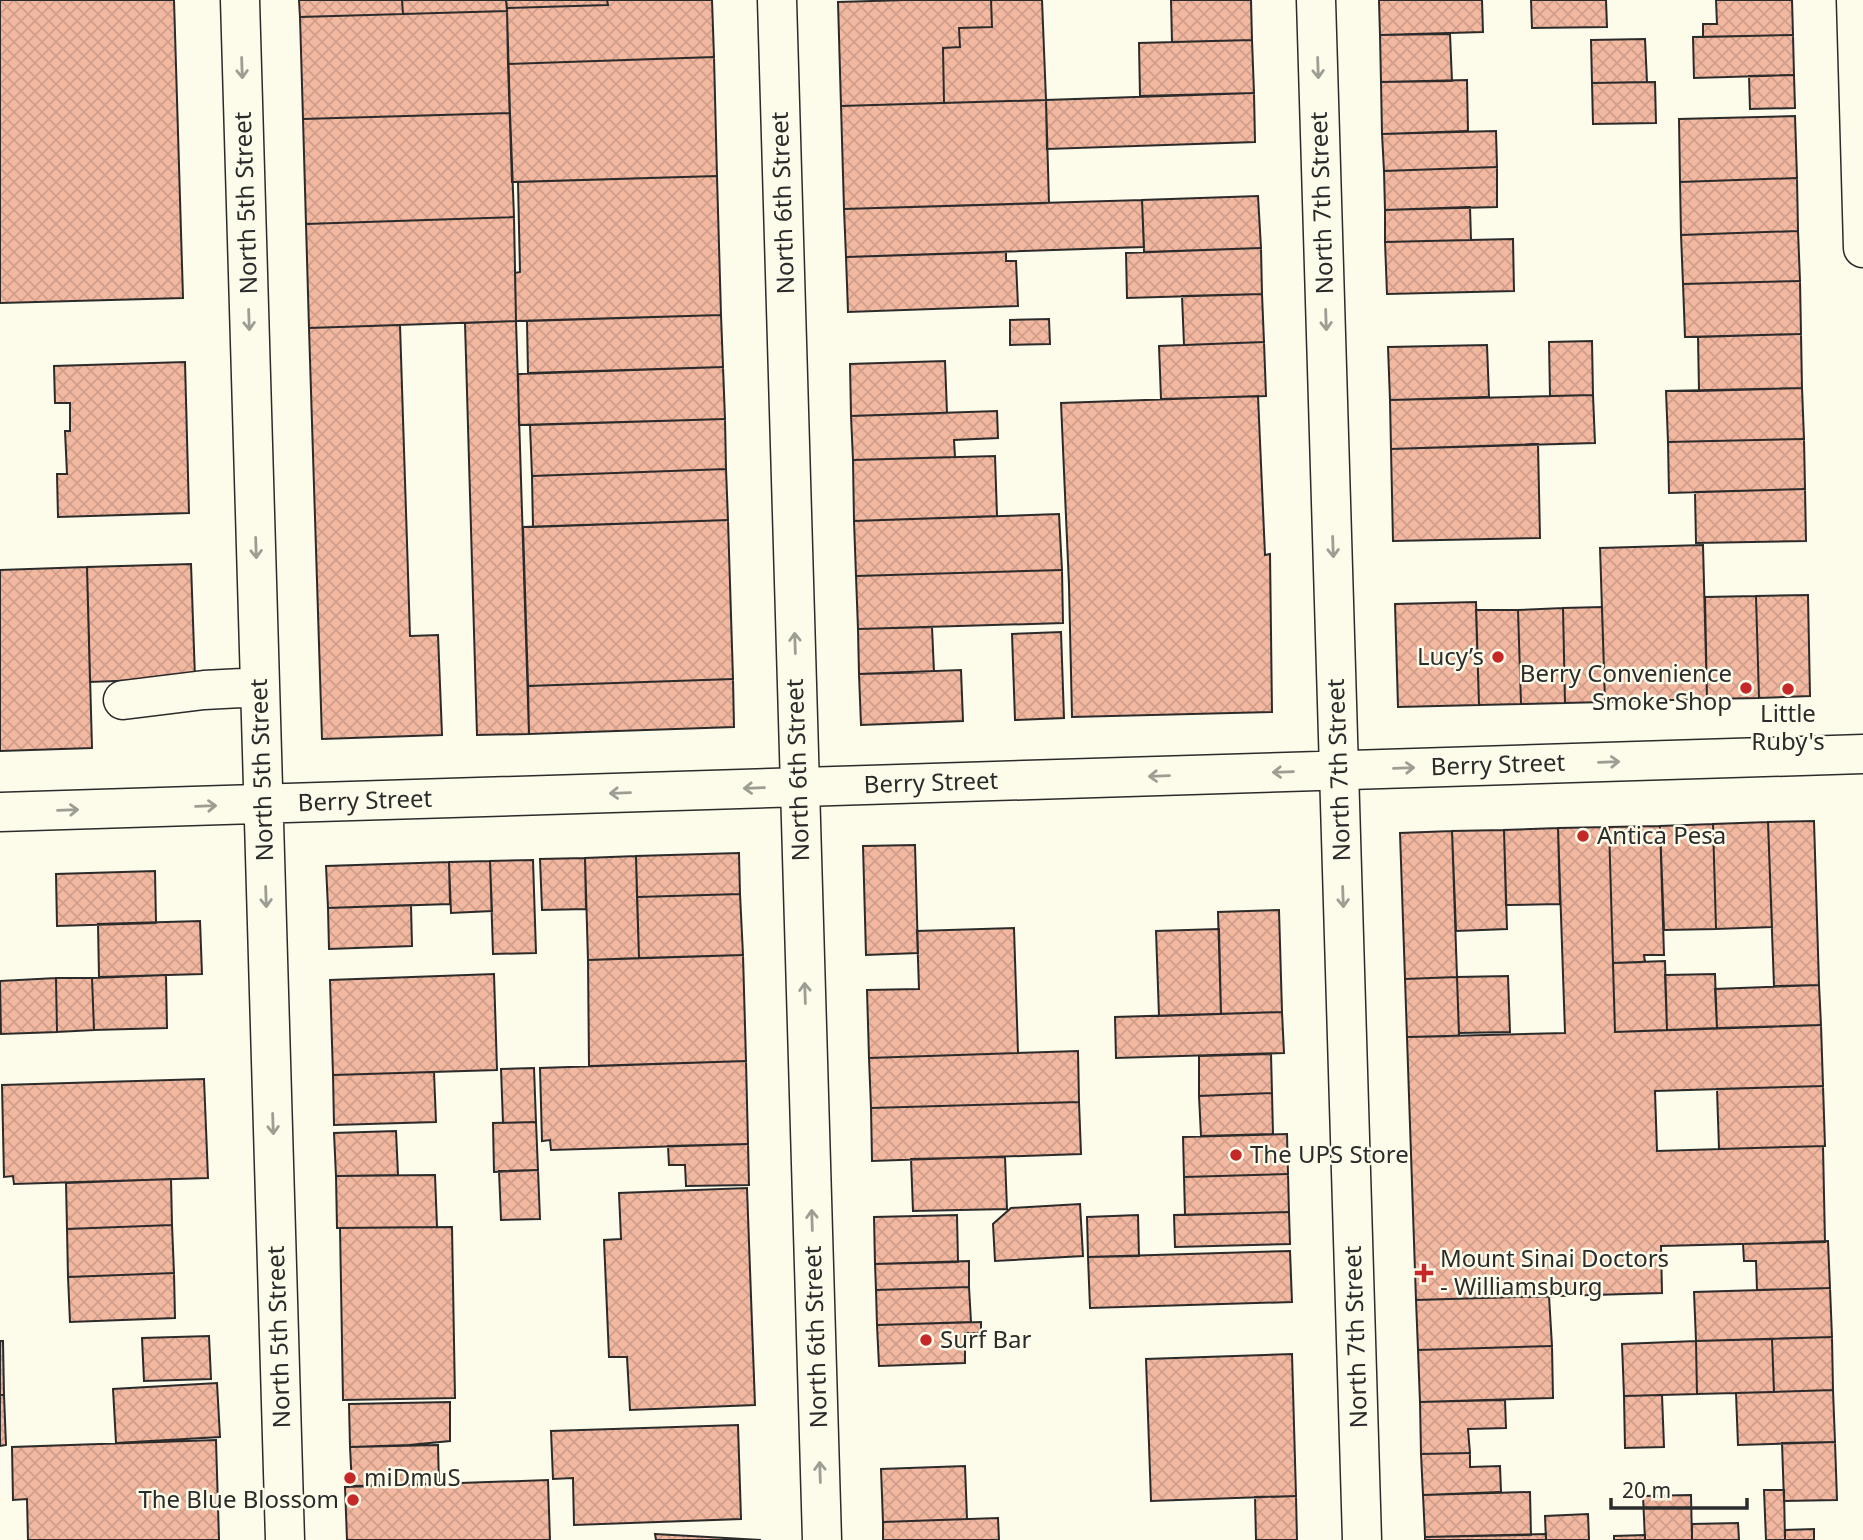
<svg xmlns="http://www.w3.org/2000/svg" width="1863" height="1540" viewBox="0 0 1863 1540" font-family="'Noto Sans',sans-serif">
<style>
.building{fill:url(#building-cross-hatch);stroke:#2b2b2b;stroke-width:2}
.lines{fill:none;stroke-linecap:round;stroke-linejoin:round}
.minor-casing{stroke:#2b2b2b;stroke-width:41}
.minor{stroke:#fdfbea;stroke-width:38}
.oneway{stroke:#9e9d94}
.poi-dot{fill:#c62828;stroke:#fdfbea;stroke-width:2.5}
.labels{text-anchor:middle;stroke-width:5;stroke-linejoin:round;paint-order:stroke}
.street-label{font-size:24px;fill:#2b2b2b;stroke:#fdfbea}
.poi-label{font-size:24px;fill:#2b2b2b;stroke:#fdfbea;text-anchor:start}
</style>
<defs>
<pattern id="building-cross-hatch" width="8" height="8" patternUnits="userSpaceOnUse" patternTransform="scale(1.75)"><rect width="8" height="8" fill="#f2b8a0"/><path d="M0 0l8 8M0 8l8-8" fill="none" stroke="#d09e8a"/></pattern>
</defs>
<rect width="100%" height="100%" fill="#fdfbea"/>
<!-- building -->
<path class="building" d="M0 0H174L183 298 0 303Z
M299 0H402L403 14 300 17Z
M402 0H506L507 11 403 14Z
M506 0H607L608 5 507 8Z
M607 0H712L714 57 508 64 507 8 608 5Z
M906 0H991L992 27 959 28 960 47 943 48 944 103 841 106 838 2Z
M991 0H1042L1046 100 944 103 943 48 960 47 959 28 992 27Z
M1171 0H1251L1252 40 1172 42Z
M1379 0H1482L1483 32 1380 35Z
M1531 0H1606L1607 27 1532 28Z
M1716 0H1792L1793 35 1703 37V24H1717Z
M507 11 510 113 303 119 300 17Z
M1450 34 1452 81 1381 82 1380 35Z
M1793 35 1794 75 1694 78 1693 37Z
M1645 39 1647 82 1592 83 1591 40Z
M1252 40 1254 93 1140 96 1139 43Z
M714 57 717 176 512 182 508 64Z
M1794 75 1795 108 1750 109 1749 76Z
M1467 80 1468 131 1382 134 1381 82Z
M1655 82 1656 123 1593 124 1592 83Z
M1254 93 1255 142 1047 149 1046 100Z
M1046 100 1049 203 844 209 841 106Z
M510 113 514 217 306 224 303 119Z
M1795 116 1797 178 1680 182 1679 119Z
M1496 131 1497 167 1384 171 1382 134Z
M1497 167V207L1385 210 1384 171Z
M717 176 721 315 516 321 515 273 520 272 518 182Z
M1797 178 1798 231 1681 235 1680 182Z
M1258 196 1261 248 1144 252 1142 200Z
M1142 200 1144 247 846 257 844 209Z
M1470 207 1471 240 1385 242V210Z
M514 217 516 321 309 328 306 224Z
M1798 231 1800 281 1683 284 1681 235Z
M1513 239 1514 291 1387 294 1385 242Z
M1261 248 1262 294 1127 298 1126 253Z
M1006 252V261H1016L1018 306 848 312 846 257Z
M1800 281 1801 334 1685 337 1683 284Z
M1262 294 1264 342 1184 345 1182 296Z
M721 315 723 367 528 373 527 321Z
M1049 319 1050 344 1010 345V320Z
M516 321 529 734 477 735 465 323Z
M400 325 410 636 438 635 442 735 322 739 309 328Z
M1801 334 1802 388 1699 391 1698 337Z
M1592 341 1593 395 1550 396 1549 342Z
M1264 342 1266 396 1161 399 1159 346Z
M1487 345 1489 397 1390 400 1388 347Z
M945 361 947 413 851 416 850 364Z
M185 362 189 513 58 517 57 474H67L65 431H70V403H55L54 366Z
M723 367 725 419 519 425 518 374Z
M1802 388 1804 439 1668 442 1666 391Z
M1593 395 1595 443 1391 449 1390 400Z
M1258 396 1265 555 1270 554 1272 712 1072 717 1069 585 1061 403Z
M997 411 998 438 954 440 955 457 853 460 851 416Z
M725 419 726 469 532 476 530 425Z
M1804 439 1805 489 1669 493 1668 442Z
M1538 444 1540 538 1393 541 1391 449Z
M995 456 997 516 854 521 853 460Z
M726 469 728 520 533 527 532 476Z
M1805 489 1806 541 1696 543 1695 492Z
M1059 514 1062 570 856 576 854 521Z
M728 520 733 679 528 686 523 527Z
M1703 545 1707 699 1605 702 1600 548Z
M191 564 195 678 90 682 87 567Z
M87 567 92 748 0 751V570Z
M1062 570 1063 623 858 629 856 576Z
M1808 595 1810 696 1759 698 1756 596Z
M1756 596 1759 698 1707 699 1705 597Z
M1476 602 1479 705 1398 707 1395 604Z
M1602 607 1605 702 1565 703 1563 608Z
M1563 608 1565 703 1521 704 1518 610Z
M1476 610H1518L1521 704 1479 705Z
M932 627 934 672 859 674 858 629Z
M1061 632 1064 718 1015 720 1012 634Z
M961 670 963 721 861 725 859 674Z
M733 679 734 727 529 734 528 686Z
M1814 821 1819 985 1774 986 1768 822Z
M1768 822 1772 927 1716 929 1713 824Z
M1713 824 1716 929 1664 930 1660 826Z
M1660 826 1664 955H1644L1645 962 1613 963 1609 827Z
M1609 827 1615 1032 1821 1025 1823 1086 1655 1091 1657 1151 1823 1146 1825 1242 1661 1246 1662 1293 1416 1300 1407 1037 1565 1033 1558 828Z
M1558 828 1560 904 1506 905 1504 830Z
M1504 830 1507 929 1456 931 1452 831Z
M1452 831 1457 977 1405 979 1400 833Z
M915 845 918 953 866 955 863 846Z
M739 853 740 894 637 897 636 856Z
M636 856 639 958 588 960 585 858Z
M585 858 586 909 542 910 540 859Z
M533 860 536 953 493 954 490 861Z
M490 861 492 911 451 913 449 862Z
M449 862 450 904 328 908 326 866Z
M155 871 156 923 57 926 56 874Z
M740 894 743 955 639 958 637 897Z
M411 905 412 946 329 949 328 908Z
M1279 910 1282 1012 1221 1014 1218 912Z
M200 921 202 974 99 977 98 924Z
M1014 928 1018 1053 869 1058 867 990 919 989 917 931Z
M1219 929 1221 1014 1159 1016 1156 931Z
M743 955 746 1061 589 1066 588 960Z
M1665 961 1667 1030 1615 1032 1613 963Z
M494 974 497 1070 333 1075 330 980Z
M1715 974 1717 1028 1667 1030 1665 975Z
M166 975 167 1028 94 1030 92 978Z
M1508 976 1510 1032 1459 1033 1457 977Z
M1457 977 1459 1036 1407 1037 1405 979Z
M56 978 57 1032 1 1034 0 981Z
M56 978H92L94 1030 57 1032Z
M1819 985 1821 1025 1717 1028 1715 989Z
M1282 1012 1284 1053 1116 1058 1115 1017Z
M1078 1051 1079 1102 871 1108 869 1058Z
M1271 1054 1272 1093 1199 1096V1056Z
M746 1061 748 1144 551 1150 550 1140 542 1141 540 1068Z
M534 1068 536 1122 503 1123 501 1069Z
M434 1072 436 1122 334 1125 333 1075Z
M204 1079 208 1178 14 1184 13 1176 4 1177 2 1085Z
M1823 1086 1825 1146 1719 1149 1717 1089Z
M1272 1093 1273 1134 1201 1136 1199 1096Z
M1079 1102 1081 1154 872 1161 871 1108Z
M536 1122 538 1170 494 1172 493 1123Z
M396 1131 398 1175 336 1176 334 1133Z
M1287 1134 1288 1174 1184 1177 1183 1137Z
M748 1144 749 1185 686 1186 685 1165H669L668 1146Z
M1005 1157 1007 1209 913 1211 911 1159Z
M538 1170 540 1219 501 1220 499 1171Z
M1288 1174 1289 1212 1185 1215 1184 1177Z
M435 1175 437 1227 337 1228 336 1176Z
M171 1179 172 1225 67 1229 66 1183Z
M747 1188 755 1405 630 1410 627 1357H609L604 1240 621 1239 619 1193Z
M1080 1204 1083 1256 995 1261 993 1224 1011 1208Z
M1289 1212 1290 1244 1175 1247 1174 1215Z
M957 1215 958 1262 875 1264 874 1217Z
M1138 1215 1139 1256 1088 1257 1087 1217Z
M172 1225 174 1273 68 1277 67 1229Z
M452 1227 455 1398 343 1400 340 1228Z
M1828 1241 1830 1288 1757 1290 1756 1261H1744L1743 1244Z
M1290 1251 1292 1302 1090 1308 1088 1257Z
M969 1261V1287L876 1290 875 1264Z
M174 1273 175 1318 70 1322 68 1277Z
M969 1287 971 1322 877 1325 876 1290Z
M1830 1288 1832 1337 1696 1341 1694 1292Z
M1549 1296 1552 1346 1418 1350 1416 1300Z
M981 1322V1333H965V1363L879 1366 877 1325Z
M209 1336 211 1379 144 1381 142 1338Z
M1832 1337 1833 1390 1774 1392 1772 1339Z
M1772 1339 1774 1392 1697 1394 1696 1341Z
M0 1341H3L4 1395H0Z
M1696 1341 1697 1394 1624 1396 1622 1344Z
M1552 1346 1553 1398 1420 1402 1418 1350Z
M1292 1354 1296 1496 1151 1501 1146 1359Z
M217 1383 220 1437 116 1443 113 1389Z
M1833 1390 1835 1442 1738 1445 1736 1393Z
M0 1395H4L6 1445 0 1446Z
M1662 1395 1664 1447 1625 1448 1624 1396Z
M1505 1400 1506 1428 1468 1429 1470 1453 1421 1454 1420 1402Z
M450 1402V1441L409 1445 350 1447 349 1404Z
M738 1425 741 1519 574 1525 573 1478 553 1479 551 1431Z
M216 1440 219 1540H28L27 1499 13 1500 12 1447Z
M1835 1442 1837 1500 1784 1501 1782 1443Z
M438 1445 439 1484 352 1486 350 1447Z
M1470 1453V1467L1500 1466 1501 1492 1423 1495 1421 1454Z
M965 1466 967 1519 883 1522 881 1469Z
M548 1480 550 1540H347L345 1487Z
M1764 1490H1784L1785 1540H1766Z
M1530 1492 1531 1535 1425 1537 1423 1495Z
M1691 1495 1692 1540H1645L1643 1496Z
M1296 1496 1297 1540H1256L1255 1497Z
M1588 1514 1589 1540H1546L1545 1516Z
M998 1518 999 1540H883V1522Z
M1738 1523 1739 1540H1692V1524Z
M1814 1529V1540H1785V1530Z
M655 1534 761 1540H656Z
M1546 1534V1540H1425V1537Z
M1645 1535V1540H1614V1536Z"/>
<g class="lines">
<defs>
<path id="minor" d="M240 0 285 1540
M777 0 822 1540
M1316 0 1362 1540
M1856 0 1863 248
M123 700 204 690 260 687
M0 812 1863 754"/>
</defs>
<!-- minor casing -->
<use href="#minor" class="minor-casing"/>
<!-- minor -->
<use href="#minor" class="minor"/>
</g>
<!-- one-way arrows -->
<defs><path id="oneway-shaft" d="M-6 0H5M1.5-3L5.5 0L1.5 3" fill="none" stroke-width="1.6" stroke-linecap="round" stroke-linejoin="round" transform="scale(1.75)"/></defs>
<g class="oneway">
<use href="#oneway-shaft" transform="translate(242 68) rotate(88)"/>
<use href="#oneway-shaft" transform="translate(1318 68) rotate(88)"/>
<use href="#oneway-shaft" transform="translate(249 320) rotate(88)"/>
<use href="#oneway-shaft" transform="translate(1326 320) rotate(88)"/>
<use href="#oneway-shaft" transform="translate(1333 547) rotate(88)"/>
<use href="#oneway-shaft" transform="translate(256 548) rotate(88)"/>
<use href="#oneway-shaft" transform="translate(795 643) rotate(-92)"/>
<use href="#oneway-shaft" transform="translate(1609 762) rotate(-2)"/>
<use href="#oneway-shaft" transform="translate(1404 768) rotate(-2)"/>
<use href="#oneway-shaft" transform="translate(1283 772) rotate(178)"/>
<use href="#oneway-shaft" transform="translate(1159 776) rotate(178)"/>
<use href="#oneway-shaft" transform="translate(754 788) rotate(178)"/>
<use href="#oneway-shaft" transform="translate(620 793) rotate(178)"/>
<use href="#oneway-shaft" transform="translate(206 806) rotate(-2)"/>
<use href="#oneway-shaft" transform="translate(68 810) rotate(-2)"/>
<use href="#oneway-shaft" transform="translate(266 897) rotate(88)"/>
<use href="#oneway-shaft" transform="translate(1343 897) rotate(88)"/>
<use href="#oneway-shaft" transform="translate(805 993) rotate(-92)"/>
<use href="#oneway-shaft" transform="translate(273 1124) rotate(88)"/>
<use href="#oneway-shaft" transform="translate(812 1220) rotate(-92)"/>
<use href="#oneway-shaft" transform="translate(820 1472) rotate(-92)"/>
</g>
<!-- markers -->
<g class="poi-dot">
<circle cx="1498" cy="657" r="7"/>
<circle cx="1746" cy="688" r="7"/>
<circle cx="1788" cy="689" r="7"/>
<circle cx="1583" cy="836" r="7"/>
<circle cx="1236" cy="1155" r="7"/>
<path d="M1420.5 1262.5h7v7h7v7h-7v7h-7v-7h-7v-7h7z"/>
<circle cx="926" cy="1340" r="7"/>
<circle cx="350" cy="1478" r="7"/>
<circle cx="353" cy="1500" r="7"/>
</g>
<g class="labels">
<!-- street labels -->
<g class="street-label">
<text transform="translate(246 203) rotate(-92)" y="8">North 5th Street</text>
<text transform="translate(783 203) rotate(-92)" y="8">North 6th Street</text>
<text transform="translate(1322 203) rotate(-92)" y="8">North 7th Street</text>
<text transform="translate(1498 765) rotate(-2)" y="8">Berry Street</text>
<text transform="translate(262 770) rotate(-92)" y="8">North 5th Street</text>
<text transform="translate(798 770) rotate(-92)" y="8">North 6th Street</text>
<text transform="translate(1339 770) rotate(-92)" y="8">North 7th Street</text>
<text transform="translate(931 783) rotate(-2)" y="8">Berry Street</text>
<text transform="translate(365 801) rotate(-2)" y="8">Berry Street</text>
<text transform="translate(279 1337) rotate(-92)" y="8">North 5th Street</text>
<text transform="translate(816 1337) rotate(-92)" y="8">North 6th Street</text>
<text transform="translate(1356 1337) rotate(-92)" y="8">North 7th Street</text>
</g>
<!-- poi labels -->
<g class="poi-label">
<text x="1484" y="665" text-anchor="end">Lucy’s</text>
<text x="1732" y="682" text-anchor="end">Berry Convenience<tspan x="1732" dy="28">Smoke Shop</tspan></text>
<text x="1788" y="722" text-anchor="middle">Little<tspan x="1788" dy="28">Ruby's</tspan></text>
<text x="1597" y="844">Antica Pesa</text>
<text x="1250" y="1163">The UPS Store</text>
<text x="1440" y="1267">Mount Sinai Doctors<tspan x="1440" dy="28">- Williamsburg</tspan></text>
<text x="940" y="1348">Surf Bar</text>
<text x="364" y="1486">miDmuS</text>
<text x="339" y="1508" text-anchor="end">The Blue Blossom</text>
</g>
</g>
<!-- scale -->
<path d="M1611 1498v10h136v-10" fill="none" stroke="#2b2b2b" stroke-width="3.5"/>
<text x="1622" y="1498" font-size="21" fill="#2b2b2b" stroke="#fdfbea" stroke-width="5" paint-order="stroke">20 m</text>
</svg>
